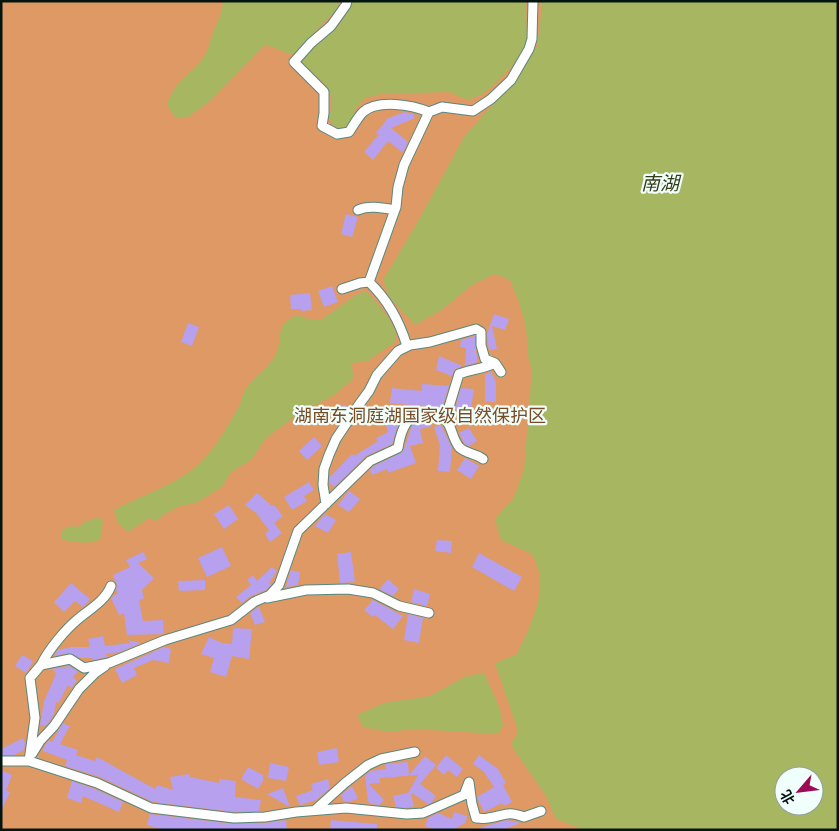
<svg xmlns="http://www.w3.org/2000/svg" width="839" height="831" viewBox="0 0 839 831" font-family="Arial,'Noto Sans SC',sans-serif">
<style>
.green{fill:#df9964;fill-rule:evenodd}
.water{fill:#a7b661;fill-rule:evenodd}
.building{fill:#b7a0ed}
.lines{fill:none;stroke-linecap:round;stroke-linejoin:round}
.street-casing{stroke:#5a877c;stroke-width:11}
.street{stroke:#fff;stroke-width:9}
.labels{text-anchor:middle;stroke-width:4.5;stroke-linejoin:round;paint-order:stroke}
.park-label{font-size:18px;fill:#7a4a23;stroke:#f0fffb}
.water-label{font-size:19px;font-style:italic;fill:#363c18;stroke:#f0fffb}
</style>
<rect width="100%" height="100%" fill="#b6e6d9"/>
<!-- green -->
<path class="green" d="M1 1H838V830H1ZM784 776H814V806H784Z"/>
<!-- water -->
<path class="water" d="M223 1H339L337 9 294 54C284 54 276 47 265 45L210 101 188 117H175L167 106C174 78 194 75 206 53 209 48 210 40 212 35 217 23 222 14 223 1Z
M352 1H526L527 42 513 65 498 81 483 94 468 100 449 92 381 94 365 98 355 109 353 122 342 128 334 127 329 117C338 89 324 82 303 67L302 60 312 47 339 26Z
M540 1H838V830H585L556 819 546 796 511 745 518 731 495 663 517 654C528 631 545 598 539 572 538 566 534 559 532 554L501 540 495 519 514 497 524 469 532 369C526 355 528 344 526 330 523 312 517 296 510 280L495 274 472 285 443 309 415 325 390 298 383 280 416 225 464 137 515 79 537 46 542 7ZM784 776H814V806H784Z
M365 291C374 298 394 322 396 334 396 337 395 339 395 342L368 361 352 363 353 379 334 395 297 415 265 439 251 460 231 472 222 487 196 503 180 506 168 512 156 521 149 518 128 532 118 523 114 510C142 495 177 485 201 462 216 447 227 427 238 408 242 402 242 393 247 387 255 376 268 368 275 356 285 337 272 327 297 315L309 319 321 320 354 296Z
M98 517 103 521 100 540C88 544 73 543 61 539L62 530 71 526 77 527 85 522Z
M484 673 500 709 503 725 498 734 414 729 389 732 363 727 357 715 384 703 430 696 466 676Z"/>
<!-- building -->
<path class="building" d="M405 112 413 114 415 118 391 128 408 142 405 148 402 152 388 141 373 160 364 152 379 134 376 133 388 118Z
M346 214 358 217 352 237 341 234Z
M332 286 338 302 324 307 318 291Z
M310 293 312 310 301 311V309H291L290 295Z
M494 314 509 319 505 330 492 326 497 349 489 350 487 334Z
M188 323 199 327 192 346 181 342Z
M475 336V345L478 362 465 366 466 348 460 347 461 340Z
M439 356 463 366 455 369 452 376 436 370Z
M491 372 496 382V402H485V390L486 389 485 388V374Z
M422 384 449 386 442 408 390 403 392 388 422 391Z
M461 388 474 389 471 409H455Z
M344 404 349 409 338 424 331 416Z
M396 419 398 425 392 444 366 456 334 487 329 482 330 477 352 454 354 456 378 441 376 438 388 432 385 422Z
M423 420H431L432 426 420 429 423 443 410 446 416 463 388 473 387 469 372 475 370 470 374 466 403 452 412 426 416 422Z
M441 425 452 448 450 472 438 471 440 445 434 427Z
M469 428 477 441 469 446 465 444 459 433Z
M314 437 322 446 307 460 299 451Z
M465 458 479 466 471 479 457 470Z
M309 482 314 490 304 496 307 501 292 510 284 497Z
M349 491 360 499 349 512 338 505Z
M257 493 272 506 274 505 283 516 274 523 282 533 270 542 265 534 269 530 256 513 245 505Z
M229 505 238 519 224 529 214 514Z
M325 514 336 520 328 533 315 526Z
M437 540 452 541 451 553 435 551Z
M222 547 231 566 207 577 198 558Z
M143 552 147 559 138 563 154 578 142 590 144 599 139 600 143 621 163 620 164 634 127 635 124 613 119 615 111 598 118 593 116 590 117 585 113 575 130 567 126 560Z
M351 552 355 582 340 583 337 554Z
M479 553 522 577 514 591 472 567Z
M272 567 277 571 269 583 271 585 266 590 251 596 242 603 236 597 251 585 247 580 253 575 257 581Z
M291 570 300 572 298 585 286 587Z
M388 579 399 589 393 596 381 590 380 588Z
M205 580V590L179 591 178 581Z
M71 583 90 599 83 607 75 601 64 612 54 602Z
M414 589 430 594 427 606 411 602Z
M373 600 403 616 393 629 375 615 373 617 364 610Z
M259 607 265 622 255 625 250 613Z
M408 614 423 618 419 643 404 640Z
M233 628 252 629 249 659 232 656 226 677 210 672 214 658 201 654 209 637 222 643 232 644Z
M103 636 105 646 130 643 128 640 141 643 120 652 106 654 107 657 93 660 92 658H80L69 653 54 656 58 650 71 647H90L88 639Z
M164 647 171 649 169 663 153 660 134 668 137 675 122 683 115 669Z
M22 655 33 661 26 673 15 666Z
M69 666 78 671 73 677 77 681 71 688 68 685 59 703 56 702 54 714 49 722 46 725H40L44 701 56 674 52 669Z
M63 723 71 727H69L60 744 78 750 76 755 95 761 97 757 155 789 157 785 173 790 170 777 189 774 190 777 219 783V779L236 781 235 797 261 800 259 811 234 812 153 802 100 777 65 766 67 760 43 751 45 745 49 740 52 742Z
M23 738 25 743 24 750 14 755H1V749Z
M337 748 339 762 319 765 317 752Z
M446 755 463 769 457 777 448 770 444 775 436 768Z
M479 755 498 769 506 783 503 785 512 802 504 806 502 803 484 812 477 797 494 787 484 772 473 764Z
M425 756 436 765 420 784 436 796 431 803 428 804 412 793 411 795 414 806 406 808 396 807 393 796 408 793 418 775 380 778V783L369 784 384 800 379 805 371 804 368 801 365 776 370 771 386 769 385 764 408 762 409 775Z
M270 763 289 767 286 781 268 778Z
M248 767 263 775V781L258 789 241 779Z
M1 770 12 775 6 790 10 792 1 811Z
M328 779 330 788 316 800 300 805 296 796 313 790 311 784Z
M72 781 95 789 123 802 119 812 83 796 81 803 67 798Z
M352 786 358 798 350 802H344L341 795Z
M283 788 290 807 267 794Z
M454 812 467 816 465 823 452 830H435L425 826 428 818 438 813 452 819Z
M150 814 234 824 265 823 286 820 287 830H164L147 825Z
M331 820 377 824V830H330Z
M507 820 521 823 503 830H479V828Z"/>
<g class="lines">
<defs>
<path id="street" d="M347 1 346 5 331 26 311 43 294 62 324 92V113L322 126 337 134 349 132C353 126 358 117 363 112 378 99 412 105 429 112
M358 210C369 205 383 208 395 210
M369 282 396 207 398 187 404 165 429 112 442 107 473 111 491 99 511 80 529 49 532 39 533 1
M342 289 360 283 369 282C387 299 400 323 407 346
M445 420 459 374C471 369 484 369 495 363
M326 504 323 485 324 469 329 455 336 439 358 406 369 391 377 375 398 351 410 345 430 342 476 329 481 332V345L485 359 495 363 501 372
M267 598 306 590 348 589 373 593 399 606 429 613
M41 665C49 649 65 630 78 619 90 609 105 601 111 586
M32 754 40 741 54 726 79 689 95 673 105 666
M1 761H29L97 783 151 808 234 818 265 817 296 812 346 808 407 814 423 813 464 795 469 782 472 804 476 818C480 818 484 819 488 818 505 816 506 810 524 817L541 811
M29 761 35 718 30 678 41 665 70 659 84 668 109 663 165 640 231 620 254 602 270 595 279 585 298 531 370 461 398 448C401 429 408 410 430 414 436 414 441 416 445 419 452 426 452 438 459 447 466 454 475 453 483 459
M315 810 345 783 368 765 381 759 415 752"/>
</defs>
<!-- street casing -->
<use href="#street" class="street-casing"/>
<!-- street -->
<use href="#street" class="street"/>
</g>
<g class="labels">
<!-- park labels -->
<g class="park-label">
<text x="420" y="422">湖南东洞庭湖国家级自然保护区</text>
</g>
<!-- water labels -->
<g class="water-label">
<text x="660" y="190">南湖</text>
</g>
</g>
<!-- border -->
<rect width="839" height="831" fill="none" stroke="#041511" stroke-width="5"/>
<!-- north arrow -->
<g transform="translate(799 791) rotate(242)"><circle r="24" fill="#f0fffb" stroke="#92a19d"/>
<path d="M0-4L9 19L0 12L-9 19Z" fill="#9d0b57"/>
<text y="-8" font-size="14" font-weight="bold" text-anchor="middle" fill="#041511">北</text>
</g>
</svg>
